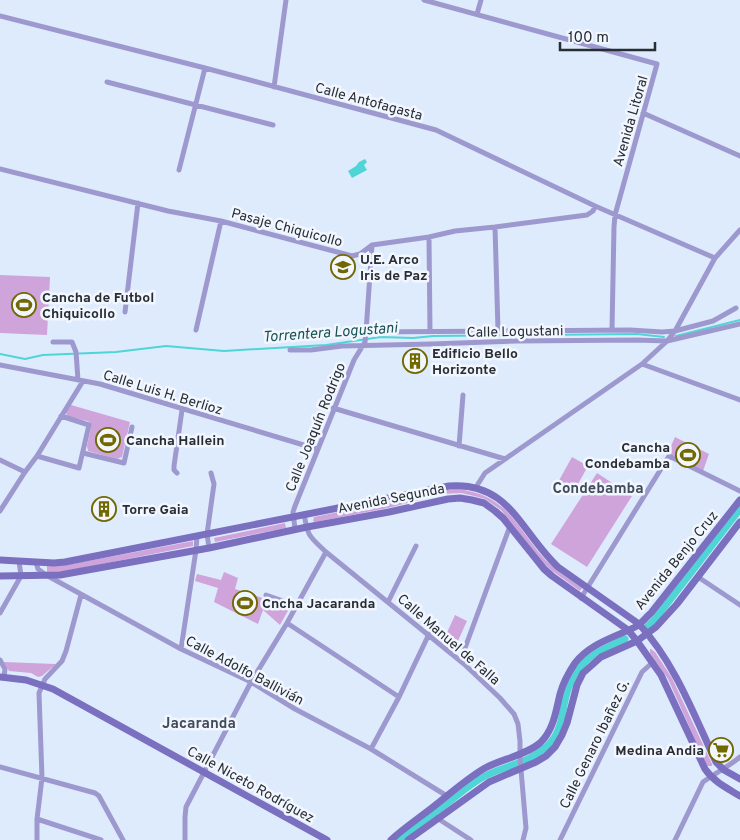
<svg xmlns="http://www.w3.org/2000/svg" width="740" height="840" viewBox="0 0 740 840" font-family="Overpass,sans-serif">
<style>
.green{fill:#cfa4db}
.water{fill:#4fd5d5}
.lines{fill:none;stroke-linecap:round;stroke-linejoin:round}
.stream{stroke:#4fd5d5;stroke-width:2}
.canal{stroke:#4fd5d5;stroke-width:7}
.street{stroke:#9d99cf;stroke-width:5}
.secondary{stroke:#7a70bf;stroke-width:7}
.labels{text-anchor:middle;stroke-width:5;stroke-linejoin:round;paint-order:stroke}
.street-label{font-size:14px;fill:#282d34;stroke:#f2f7ff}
.poi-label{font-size:14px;font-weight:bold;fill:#282d34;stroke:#f2f7ff;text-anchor:start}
.water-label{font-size:15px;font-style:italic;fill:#185252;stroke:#f2f7ff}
.neighbourhood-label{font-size:15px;font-weight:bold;fill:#414c5a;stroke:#f2f7ff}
</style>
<rect width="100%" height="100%" fill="#deebfd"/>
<!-- green -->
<path class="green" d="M0 275 50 277 47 335 0 333Z
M71 405 130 422 122 457 117 459 88 451 87 446 91 427V424L88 421 67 417 66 412Z
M675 437 709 454 703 471 668 453Z
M572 457 588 466 573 493 557 484Z
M597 473 632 496 587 567 551 544Z
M457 489C507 495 514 523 542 556 553 569 568 578 582 588L580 591 551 570 543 563 501 510 485 499 474 496 461 493 442 494 388 508 315 522 313 521 314 517 445 490Z
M285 523 286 528 215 542 214 538Z
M193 541V546L62 572H47V565L72 564Z
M224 572 238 578 235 589 290 607 280 625 263 610 258 624 214 602 218 588 195 581 197 574 221 580Z
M455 615 467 621 457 643 445 637Z
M650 649H651L655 652 672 678 712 764V766H707L706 764 668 679 650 653Z
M4 662 56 664 42 676 38 677 31 673 9 671Z"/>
<!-- water -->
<path class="water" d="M365 159 367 162 364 165 367 170 352 178 348 171 356 166 359 162Z"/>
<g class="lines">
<!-- stream -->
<path class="stream" d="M676 336 740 320
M0 354 25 359 43 355 116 352 166 346 224 351 326 345 381 337 413 338 433 336 637 334 664 337"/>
<!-- canal -->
<path class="canal" d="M648 626 656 618 740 509
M399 840C411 829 425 820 438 810 454 799 468 785 485 776 506 765 531 763 549 744 559 734 562 719 564 705 572 664 589 655 625 639"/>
<!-- street -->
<path class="street" d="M424 0 657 64 615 215 614 227 612 330
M477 14 481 0
M0 16 205 68 436 130 595 206 715 258
M107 82 273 125
M274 87 286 0
M643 113 740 156
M0 169 168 211 221 221 352 256 360 254 372 245 429 237 455 231 495 227 587 215 593 211 595 206
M179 170 205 68
M495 227 498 330
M429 237 430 331
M125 312 138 203
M196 330 221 221
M366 332 630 330 662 332 675 331 713 321 736 308
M53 342H72L76 352 78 380
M290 350H311L342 346 431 344 517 341 637 340 667 341 740 324
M642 364 740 400
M0 365 100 384 317 449
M333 408 505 459
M459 446 463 395
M83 453 124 463 132 427
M37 456 79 468 89 425 61 416
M0 460 25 472
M177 473 174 470V466L182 410
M476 487 485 473 642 364 667 341 675 331 715 258 740 230
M0 511 25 472 37 456 83 381
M304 514C308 537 309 536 326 552L464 664 500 698 514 714 518 724 520 741V758L526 828 523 840
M295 529 293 512 295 506 354 360 365 342 366 332 372 245
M209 548 207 534 214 484 211 473
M36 562 38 569 46 575 181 649 251 682 295 709 371 749 447 796
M698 577 740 605
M266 595 297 606
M581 598 669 456 740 491
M388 602 416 546
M0 613 21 576 19 561
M287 623 399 697
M181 649 196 550 197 536
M459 659 462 656 510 526
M0 660 5 669 4 677
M371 749 399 697 429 634
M0 767 95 793 99 796 123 840
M437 818 471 840
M37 819 101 840
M37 840V819L42 778 39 693 45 679 62 661 66 651 81 595
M185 840V817L186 807 251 682 287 623 326 552
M560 840 642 672 653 662
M675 840 703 782C715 773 728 767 740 757"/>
<!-- secondary -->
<path class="secondary" d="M0 560 54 563 65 562 449 486C510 481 521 533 558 567L639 624C675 663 694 715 716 762L724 770 740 779
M0 576 60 575 209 548 307 527 389 512 448 499 460 498 472 500 484 503 495 511 503 518 544 569 552 576 628 630 637 641 661 675 705 769C714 782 727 788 740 796
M0 677 26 680 53 689 327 840
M391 840C404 828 419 818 433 807 450 794 466 779 485 768 502 759 526 755 540 743 554 730 556 710 560 694 563 683 569 672 575 663 590 643 616 637 637 626 642 623 646 617 651 613L740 500
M408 840 489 782 536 762 546 756 555 747 562 735 567 723 577 685 583 673 601 657 637 641 656 627 677 604 740 522"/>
</g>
<!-- icons -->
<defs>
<symbol id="school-ring" viewBox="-11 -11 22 22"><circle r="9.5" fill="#f2f7ff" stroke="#726800" stroke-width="1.5"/><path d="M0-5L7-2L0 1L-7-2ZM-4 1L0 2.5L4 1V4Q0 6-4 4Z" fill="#726800"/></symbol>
<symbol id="stadium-ring" viewBox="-11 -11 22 22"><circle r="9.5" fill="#f2f7ff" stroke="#726800" stroke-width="1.5"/><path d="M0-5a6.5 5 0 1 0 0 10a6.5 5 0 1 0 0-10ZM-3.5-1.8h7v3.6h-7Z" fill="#726800"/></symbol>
<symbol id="building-ring" viewBox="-11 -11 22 22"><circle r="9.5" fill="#f2f7ff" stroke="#726800" stroke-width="1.5"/><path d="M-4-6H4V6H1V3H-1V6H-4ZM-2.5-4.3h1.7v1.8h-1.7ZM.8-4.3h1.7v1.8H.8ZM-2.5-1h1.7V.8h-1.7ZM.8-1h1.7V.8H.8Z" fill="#726800"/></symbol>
<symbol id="supermarket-ring" viewBox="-11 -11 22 22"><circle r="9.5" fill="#f2f7ff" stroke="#726800" stroke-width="1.5"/><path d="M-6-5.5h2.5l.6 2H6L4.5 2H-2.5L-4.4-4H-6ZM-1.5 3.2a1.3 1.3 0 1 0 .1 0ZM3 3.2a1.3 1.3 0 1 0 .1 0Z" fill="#726800"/></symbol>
</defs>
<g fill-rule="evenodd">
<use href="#school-ring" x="329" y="253" width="28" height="28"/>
<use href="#stadium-ring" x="10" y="291" width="28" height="28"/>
<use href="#building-ring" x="401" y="347" width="28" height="28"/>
<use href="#stadium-ring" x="94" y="426" width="28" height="28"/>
<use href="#stadium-ring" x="674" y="441" width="28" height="28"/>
<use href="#building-ring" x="90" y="495" width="28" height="28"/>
<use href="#stadium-ring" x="231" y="589" width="28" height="28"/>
<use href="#supermarket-ring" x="707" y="736" width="28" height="28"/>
</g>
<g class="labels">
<!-- street labels -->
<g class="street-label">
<text transform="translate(369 101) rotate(15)" y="5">Calle Antofagasta</text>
<text transform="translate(630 121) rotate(-74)" y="5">Avenida Litoral</text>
<text transform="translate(287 227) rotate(15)" y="5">Pasaje Chiquicollo</text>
<text transform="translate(515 331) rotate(-1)" y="5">Calle Logustani</text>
<text transform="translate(163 392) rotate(17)" y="5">Calle Luis H. Berlioz</text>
<text transform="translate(315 427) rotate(-68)" y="5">Calle Joaquín Rodrigo</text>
<text transform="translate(391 498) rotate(-11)" y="5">Avenida Segunda</text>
<text transform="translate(676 560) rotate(-51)" y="5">Avenida Benjo Cruz</text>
<text transform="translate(449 639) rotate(41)" y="5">Calle Manuel de Falla</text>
<text transform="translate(245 670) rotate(28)" y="5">Calle Adolfo Ballivián</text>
<text transform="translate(594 744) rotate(-64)" y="5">Calle Genaro Ibañez G.</text>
<text transform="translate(251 784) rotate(29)" y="5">Calle Niceto Rodríguez</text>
</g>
<!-- poi labels -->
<g class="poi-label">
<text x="360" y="264">U.E. Arco<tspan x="360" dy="16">Iris de Paz</tspan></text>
<text x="42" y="302">Cancha de Futbol<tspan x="42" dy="16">Chiquicollo</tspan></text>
<text x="432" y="358">Edificio Bello<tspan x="432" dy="16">Horizonte</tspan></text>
<text x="126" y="445">Cancha Hallein</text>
<text x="670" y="452" text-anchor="end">Cancha<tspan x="670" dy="16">Condebamba</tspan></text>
<text x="122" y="514">Torre Gaia</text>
<text x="262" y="608">Cncha Jacaranda</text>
<text x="704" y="755" text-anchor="end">Medina Andia</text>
</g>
<!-- water labels -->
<g class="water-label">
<text transform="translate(330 332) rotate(-4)" y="5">Torrentera Logustani</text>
</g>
<!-- neighbourhood labels -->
<g class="neighbourhood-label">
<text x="598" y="493">Condebamba</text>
<text x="199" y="728">Jacaranda</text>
</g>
</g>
<!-- scale -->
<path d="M560 42v8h95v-8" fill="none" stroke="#282d34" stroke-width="2.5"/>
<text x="568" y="42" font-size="15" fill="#282d34" stroke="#f2f7ff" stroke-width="4" paint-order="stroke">100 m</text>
</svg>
